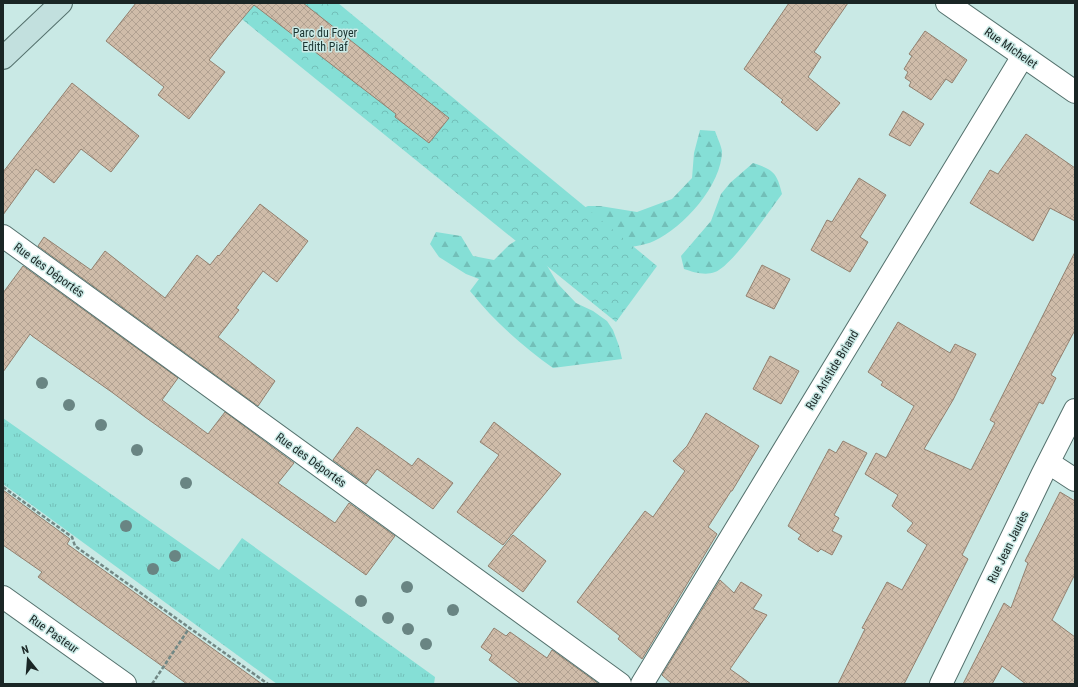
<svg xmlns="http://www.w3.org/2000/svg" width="1078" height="687" viewBox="0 0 1078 687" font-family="'Roboto Condensed',sans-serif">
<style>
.grass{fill:url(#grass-tufts)}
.forest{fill:url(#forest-firs)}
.park{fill:url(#park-crowns)}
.building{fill:url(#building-cross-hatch);stroke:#92806f}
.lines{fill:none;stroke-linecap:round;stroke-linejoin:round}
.street-casing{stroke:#54716d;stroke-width:24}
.secondary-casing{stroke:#54716d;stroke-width:24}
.path{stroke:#728885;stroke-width:2.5;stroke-dasharray:4 2;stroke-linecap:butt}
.street{stroke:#fff;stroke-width:22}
.secondary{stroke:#c2e0de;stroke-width:22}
.tree{fill:#698583}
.labels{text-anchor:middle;stroke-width:3;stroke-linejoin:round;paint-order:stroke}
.park-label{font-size:12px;fill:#1b3432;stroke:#c9e9e5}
.street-label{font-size:12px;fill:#1a2625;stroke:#c9e9e5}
</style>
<defs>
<pattern id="grass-tufts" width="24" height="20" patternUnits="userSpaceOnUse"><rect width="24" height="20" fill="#85dfd6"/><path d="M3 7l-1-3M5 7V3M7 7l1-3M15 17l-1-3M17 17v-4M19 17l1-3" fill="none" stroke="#72bfb8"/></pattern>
<pattern id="forest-firs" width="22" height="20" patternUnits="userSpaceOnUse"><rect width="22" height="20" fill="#85dfd6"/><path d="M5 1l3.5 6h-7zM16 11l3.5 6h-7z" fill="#72bfb8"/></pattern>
<pattern id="park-crowns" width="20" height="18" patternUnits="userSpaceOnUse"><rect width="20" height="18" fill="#85dfd6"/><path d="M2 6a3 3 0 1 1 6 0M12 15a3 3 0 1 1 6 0" fill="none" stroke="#72bfb8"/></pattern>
<pattern id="building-cross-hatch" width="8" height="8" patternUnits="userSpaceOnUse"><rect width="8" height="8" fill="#cfbca9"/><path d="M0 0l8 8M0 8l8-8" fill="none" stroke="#b1a191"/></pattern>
</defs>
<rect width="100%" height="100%" fill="#c9e9e5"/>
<!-- grass -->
<path class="grass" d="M3 418 219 570 242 538 435 677 434 684H277L3 484Z"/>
<!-- forest -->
<path class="forest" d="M700 130 715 131C717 137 721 145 722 151 722 185 683 228 654 241 644 246 627 247 615 249L581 209 588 206H600L637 212 672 199 692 178 694 153Z
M753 163C774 170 777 173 782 194 770 210 731 267 715 272 705 276 693 272 684 269L681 256 711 221 721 194 730 183Z
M436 232 461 236 473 256 494 260 509 245 520 238 534 244 558 284 576 303 593 311 607 321 613 330 619 346 622 359 553 368C522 346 494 321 470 291L479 279 466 274 439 257 430 244Z"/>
<!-- park -->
<path class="park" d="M222 3H338L657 266 616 322Z"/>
<!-- building -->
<path class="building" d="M136 3H303L449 118 429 143 395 117 396 114 254 5 227 37 209 60 225 72 189 119 158 95 164 87 106 41Z
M789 3H848L814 52 821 57 808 77 840 103 817 131 781 102 783 100 744 69Z
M925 31 967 60 952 83 946 79 931 100 909 86 911 82 905 78 908 72 904 69 912 56 909 54Z
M72 83 139 136 111 172 81 149 54 183 36 169 3 215V172Z
M903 111 924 124 910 146 889 135Z
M1026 134 1075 168V221L1050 208 1033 241 970 203 990 170 998 174Z
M859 178 886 195 860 237 868 242 850 272 811 250 827 220 832 222Z
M260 204 308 241 277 282 263 271 236 308 239 310 218 337 275 381 258 406 38 246 44 237 91 270 105 251 165 298 197 255 210 265 218 255 219 256Z
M1075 252V330L1051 375 1056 378 1043 404 1039 402 962 555 968 559 904 684H838L865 629 862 628 887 582 902 590 927 545 907 531 913 523 892 506 898 495 865 474 876 453 886 458 914 406 881 385 883 382 868 372 898 322 950 353 955 344 976 354 953 400 924 449 971 470 995 423 990 420Z
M762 265 790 279 774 309 746 296Z
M23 266 178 378 162 400 208 434 225 412 294 463 278 483 335 523 349 503 395 536 366 575 145 417 113 393 32 336 30 334 3 372V293Z
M770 356 799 371 781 404 753 389Z
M706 413 759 446 732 491H731L708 527 717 534 642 659 618 639 620 636 577 602 645 511 653 517 685 471 673 461 687 446Z
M494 422 561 474 503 545 457 512 499 455 480 442Z
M357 427 412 466 418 458 453 483 433 509 377 469 366 484 333 460Z
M843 441 867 453 834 515 839 518 832 531 842 536 832 555 821 549 818 552 798 539 801 535 788 526 829 449 836 453Z
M3 490 70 539 67 544 262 684H187L38 577 42 572 3 545Z
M1060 492 1075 501V574L1052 620 1075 637V684H1026L1002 666 992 684H963L1004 603 1011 608 1028 563 1025 561Z
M513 535 546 561 523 592 488 566Z
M720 580 734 593 741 582 762 595 753 609 767 615 730 669 751 684H672L662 675Z
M494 628 506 636 510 632 547 658 552 650 599 684H521L489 660 492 655 481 647Z"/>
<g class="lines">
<defs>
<path id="street" d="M947 3 1075 92
M3 236 620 684
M1049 463 1075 480
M3 597 125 684
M642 684 1023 56
M941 684 1042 475 1075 410"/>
<path id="secondary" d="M3 58 61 3"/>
</defs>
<!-- street casing -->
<use href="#street" class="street-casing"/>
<!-- secondary casing -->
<use href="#secondary" class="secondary-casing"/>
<!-- path -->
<path class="path" d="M3 487 72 537 75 546 268 684
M152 684 190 627"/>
<!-- street -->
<use href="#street" class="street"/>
<!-- secondary -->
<use href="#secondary" class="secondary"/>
</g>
<!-- trees -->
<g class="tree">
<circle cx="42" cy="383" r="6"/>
<circle cx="69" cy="405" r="6"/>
<circle cx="101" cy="425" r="6"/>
<circle cx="137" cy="450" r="6"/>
<circle cx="186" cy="483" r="6"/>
<circle cx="126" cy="526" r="6"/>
<circle cx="175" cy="556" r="6"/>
<circle cx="153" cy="569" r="6"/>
<circle cx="407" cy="587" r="6"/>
<circle cx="361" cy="601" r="6"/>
<circle cx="453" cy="610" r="6"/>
<circle cx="388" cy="618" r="6"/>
<circle cx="408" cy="629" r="6"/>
<circle cx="426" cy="644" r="6"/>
</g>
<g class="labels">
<!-- park labels -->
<g class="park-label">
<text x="325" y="37">Parc du Foyer<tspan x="325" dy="14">Edith Piaf</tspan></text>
</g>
<!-- street labels -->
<g class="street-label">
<text transform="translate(1011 48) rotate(35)" y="4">Rue Michelet</text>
<text transform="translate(49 270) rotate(36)" y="4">Rue des Déportés</text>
<text transform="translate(832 370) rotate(-59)" y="4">Rue Aristide Briand</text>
<text transform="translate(311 460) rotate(36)" y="4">Rue des Déportés</text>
<text transform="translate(1008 547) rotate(-64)" y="4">Rue Jean Jaurès</text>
<text transform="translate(54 634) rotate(35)" y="4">Rue Pasteur</text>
</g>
</g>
<!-- border -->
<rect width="1078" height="687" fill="none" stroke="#1a2625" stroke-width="8"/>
<!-- north arrow -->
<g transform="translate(28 659) rotate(343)" stroke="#c9e9e5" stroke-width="3" paint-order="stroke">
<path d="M0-3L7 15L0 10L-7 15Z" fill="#1a2625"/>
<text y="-6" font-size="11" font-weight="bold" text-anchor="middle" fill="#1a2625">N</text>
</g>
</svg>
